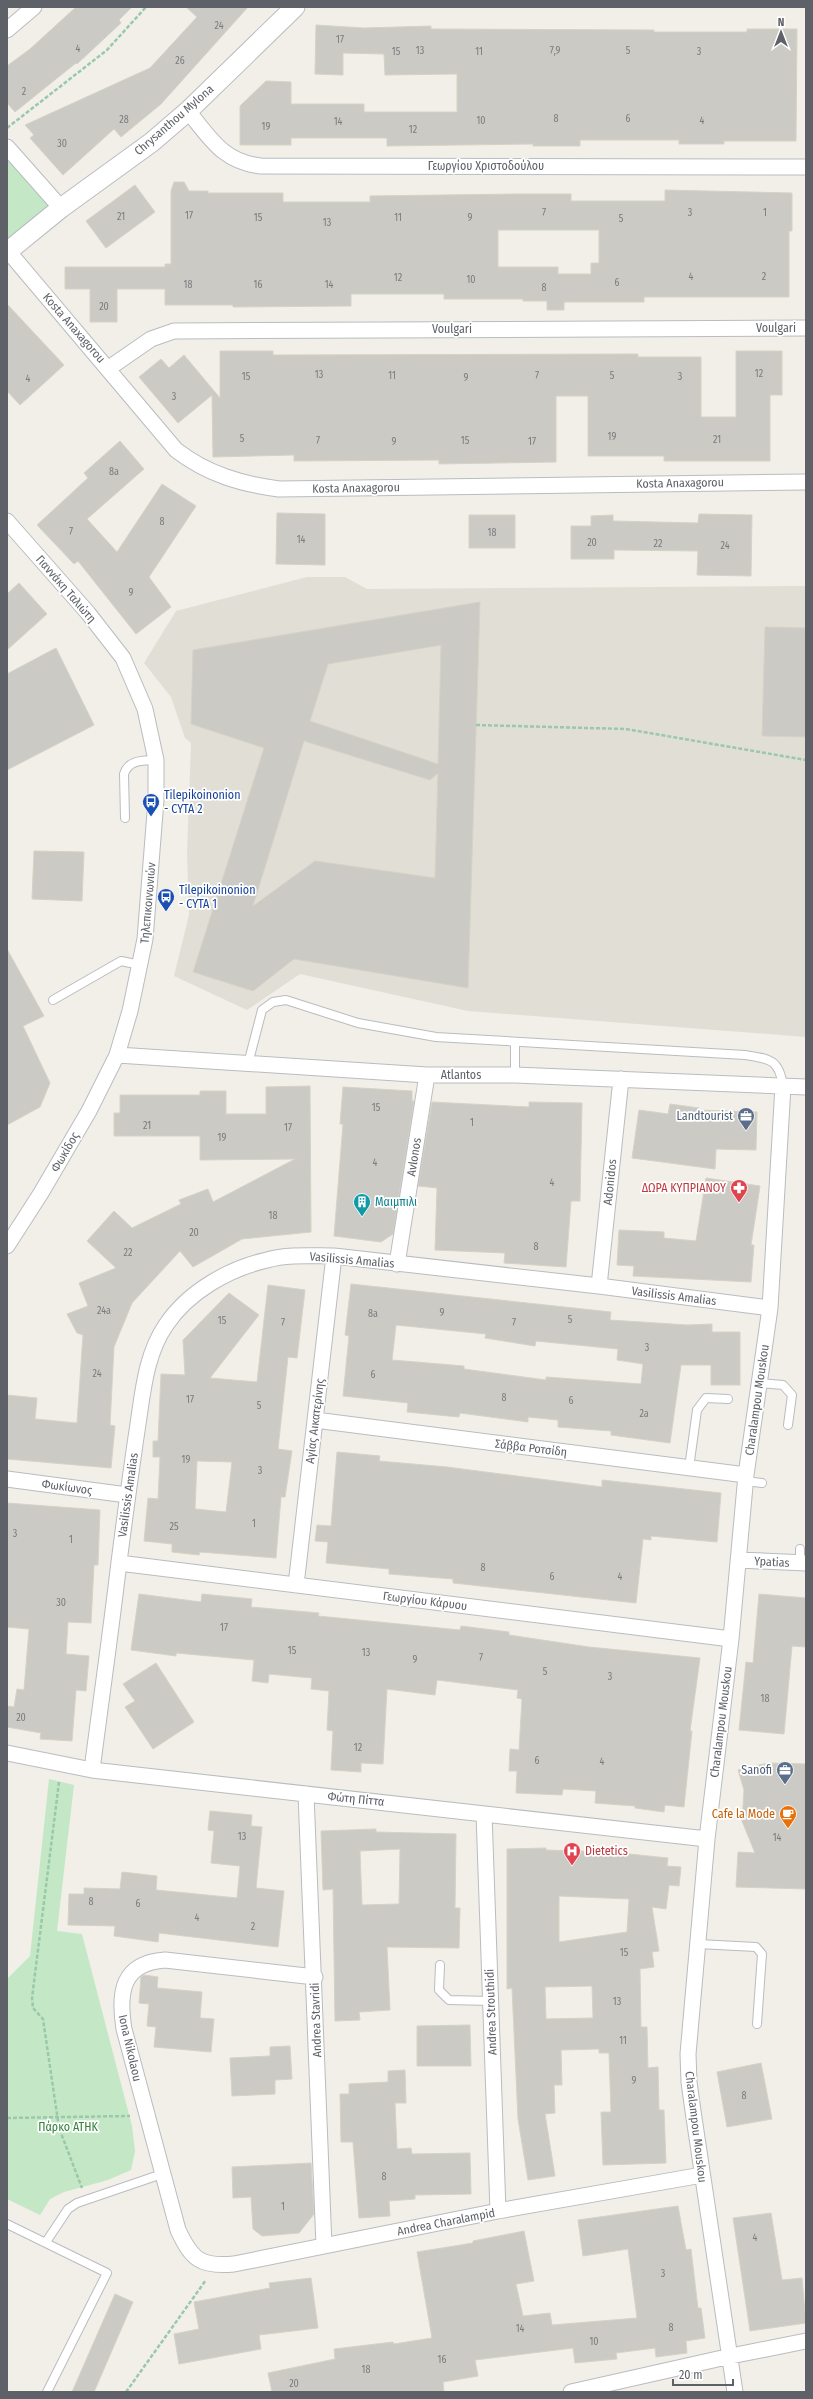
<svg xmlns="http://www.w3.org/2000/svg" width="813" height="2399" viewBox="0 0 813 2399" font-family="'Fira Sans Condensed',sans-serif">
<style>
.education{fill:#e1ded5}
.green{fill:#c4e8c6}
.building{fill:#cccac4;stroke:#d6d2c5;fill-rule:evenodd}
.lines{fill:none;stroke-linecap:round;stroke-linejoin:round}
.service-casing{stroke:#b9bcc1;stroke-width:10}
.minor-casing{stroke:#b9bcc1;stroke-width:17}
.tertiary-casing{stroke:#b9bcc1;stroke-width:21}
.path{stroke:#9ac8aa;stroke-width:2.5;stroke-dasharray:4 2;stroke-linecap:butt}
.service{stroke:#fff;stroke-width:8}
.minor{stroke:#fff;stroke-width:15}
.tertiary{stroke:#fff;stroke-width:19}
.labels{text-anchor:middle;stroke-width:3.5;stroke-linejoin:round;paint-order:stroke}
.number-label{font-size:10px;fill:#7a7c7f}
.street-label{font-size:12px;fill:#5e6268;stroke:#fff}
.transit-label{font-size:12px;fill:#164399;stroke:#fff;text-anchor:start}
.service-label{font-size:12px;fill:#4e5e75;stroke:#fff;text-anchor:end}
.health-label{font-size:12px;fill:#be3a42;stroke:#fff;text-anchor:end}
.culture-label{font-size:12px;fill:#0d838f;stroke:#fff;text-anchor:start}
.food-label{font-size:12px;fill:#c56008;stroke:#fff;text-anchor:end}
.park-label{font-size:12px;fill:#32823a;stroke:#fff}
</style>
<rect width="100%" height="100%" fill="#f1efe7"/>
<!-- education -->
<path class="education" d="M307 577H345L367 589 806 586V1037L468 1011 300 974 247 1010 174 976 189 915 187 854 191 743 185 738 171 697 144 663 176 611Z"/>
<!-- green -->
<path class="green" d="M7 158 52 206 7 242Z
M49 1779 74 1785 57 1931 82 1934 132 2126 135 2151 131 2170 108 2180 64 2192 50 2199 40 2215 7 2199V1979L30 1956Z"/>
<!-- building -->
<path class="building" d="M76 7H132L119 20 121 23 77 64 76 63 15 112 7 103V66L30 49Z
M186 7H248L161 104 121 137 114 129 63 175 30 138 34 135 25 125 150 68 197 17Z
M316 25 364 28 431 26V29L654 30V32H747V29H797L796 141H724V144H679V140H580V146H533V144L387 146V138H291V145H240V106L266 81 291 82V104H364V112H457V74L385 75 384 54 343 53V75L315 74Z
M174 182H184L189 191H208V193H283V202H370V196L516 194H571V201H665V190L792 193V231H789V297H644V302H564V310H547V301H523V299H444V294H351V306L233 307V305H165V289H117V322H90V289H65V267H165V264H171V191ZM498 230H599V263H591V274H558V267H498Z
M135 185 155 212 106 248 86 221Z
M7 304 64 365 20 405 7 391Z
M220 351H273V355L638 354V357H701V417H736V351H782V395H770V461H664V456H588V396H556V462L439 464V460L294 461V455L213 457 212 395 178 423 139 377 161 359 169 368 184 355 220 398Z
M120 441 144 469 87 519 117 552 162 484 196 506 149 577 171 607 136 634 78 561 74 564 37 525 88 478 84 473Z
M277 513 325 514V565L276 564Z
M699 514 752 515 751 576 697 575 698 551 614 550V559H571V526H591V516L613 515V521L698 523Z
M469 515H515V548H469Z
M19 583 47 614 7 650V594Z
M480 602 468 988 294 959 253 991 193 972 264 748 191 724 193 650ZM441 645 438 764 310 721 328 664ZM304 741 430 780 438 773 435 878 315 861 253 906Z
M765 627 806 628V737L762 736Z
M56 648 94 725 7 770V674Z
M34 851 84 852 82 901 32 899Z
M7 949 44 1016 23 1026 50 1083 40 1107 7 1125Z
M310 1086 311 1232 242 1239 193 1267 180 1251 132 1303 114 1347 110 1425 115 1426 111 1468 7 1459V1395L37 1398 35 1419 77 1423 83 1335 77 1333 67 1314 88 1306 79 1283 116 1268 87 1241 114 1211 132 1228 181 1204 179 1200 208 1189 213 1202 295 1159 200 1160V1136H114V1113H120V1095H200V1091H226V1114H266V1087Z
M343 1087 412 1091V1101H414L393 1234 381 1242 334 1236 343 1124H340Z
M432 1102 529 1107V1102L582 1103 580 1201H571L566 1267 504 1263 505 1253 435 1250 437 1188 418 1186Z
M670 1104 699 1108 698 1110 757 1112 756 1150 716 1149 715 1169 632 1158 639 1110 668 1114Z
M706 1178 760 1186 751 1245H754L751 1282 633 1276 634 1266 617 1265 619 1230 664 1232V1238L696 1241Z
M351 1284 611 1312 610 1320 688 1325 712 1324V1332H740V1385H711V1365H681L670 1443 611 1435V1431L558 1427V1420L528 1417V1422L460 1413 459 1417 407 1412 408 1403 343 1396 349 1336 345 1335ZM396 1325 486 1334 485 1338 535 1346 536 1341 618 1349 617 1360 643 1364 641 1384 546 1377V1380L464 1369V1366L392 1360Z
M268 1285 305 1290 297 1358 288 1357 278 1449 292 1451 285 1497H281L276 1558 200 1552 199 1555 172 1552V1544L144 1541 148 1498 158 1499 160 1457H153V1441H158L161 1374 185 1375 183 1340 229 1293 259 1315 210 1378 257 1382ZM197 1461 232 1462 226 1512 195 1509Z
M337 1452 380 1456 379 1461 447 1467 602 1487V1480L721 1493 717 1542 651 1536V1540L643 1539 636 1603 453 1583V1579L389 1574V1569L326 1563 328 1542 315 1541 317 1525 331 1526Z
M7 1503 100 1510 98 1565H94L91 1623 68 1622 66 1654 89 1656 86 1691 76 1690 72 1741 40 1739 41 1733 7 1727V1706L14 1707 17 1689 24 1690 29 1629 7 1627Z
M139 1594 201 1602 202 1594 252 1599 251 1607 319 1613 318 1616 460 1630 461 1626 509 1632V1635L589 1647 700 1658 690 1731H692L684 1807 665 1805 664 1812 635 1808V1806L595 1803 596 1791 563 1789 562 1795 516 1793 517 1771H509L510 1749 519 1750 522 1699 517 1698 518 1690 437 1680 435 1695 387 1689 383 1764 361 1763V1772L331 1770 333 1731 327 1730 329 1691 311 1689 312 1678 269 1674 268 1683 252 1681 254 1660 176 1653V1656L131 1650Z
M759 1594 806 1598V1647L792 1646 784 1734 739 1730 746 1662 753 1663Z
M156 1663 194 1722 153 1749 125 1707 135 1701 123 1684Z
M768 1763 806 1764V1889L736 1887 738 1852 755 1853 742 1821 744 1790 738 1770Z
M210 1811 252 1815 251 1826 262 1827 256 1888 284 1891 278 1947 159 1933 158 1942 114 1936 115 1926 68 1925 69 1894H84V1888L120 1889 122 1872 157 1876 156 1890 237 1898 240 1866 211 1863 214 1831 208 1830Z
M376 1829V1832L456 1834 455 1908H460L459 1948 387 1947 390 2010 359 2012 360 2020 335 2021 333 1889 323 1890 321 1831ZM400 1849 399 1904 362 1905 360 1851Z
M546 1848V1850L610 1852 668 1858 667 1866 681 1867 679 1886 669 1885 666 1909 652 1907 659 1951 652 1952 654 1967 640 1969 641 2027H647L648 2068 658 2067 659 2110H664L666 2163 603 2165 601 2112H611L609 2053H599V2049L561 2050 562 2085H554L555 2113 545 2114 555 2176 528 2180 518 2119 512 1988 507 1989V1849ZM559 1896 629 1899 627 1932 559 1942ZM592 1986 593 2018 546 2019 545 1987Z
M144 1975 158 1977 157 1988 202 1992 200 2018 214 2019 211 2052 154 2047 156 2027 147 2026 149 2004 139 2003 141 1977Z
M470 2025 471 2066H417V2026Z
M290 2046 292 2079 275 2080V2094L232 2096 230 2058 270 2056V2047Z
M761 2063 772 2119 727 2127 717 2072Z
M405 2070 406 2103H395L397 2149 411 2148 412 2154 470 2153 471 2194 415 2195V2199L389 2201 390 2216 359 2218 353 2142H341L340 2094H349V2084L388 2082V2071Z
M311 2163 314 2214 299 2233 262 2236 253 2229 251 2197 233 2198 232 2167Z
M678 2206 686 2250 691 2249 698 2308H701L705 2338 686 2341 687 2353 656 2357 655 2348 616 2353 617 2359 575 2363 573 2348 475 2360 478 2376 443 2382 444 2392H272L268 2373 335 2359 334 2349 393 2342 394 2344 432 2338 417 2252 473 2243V2241L524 2231 534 2281 516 2284 523 2316 550 2313 552 2325 637 2318 628 2249 583 2256 578 2220Z
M771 2213 782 2280 802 2278 806 2323 750 2331 733 2218Z
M311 2278 318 2328 259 2335 261 2349 179 2364 174 2334 199 2329 194 2302 270 2288 269 2283Z
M115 2294 133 2302 94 2392H72Z"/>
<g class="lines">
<defs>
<path id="service" d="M125 818 124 774C129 759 143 761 156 760
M53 1000 121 961 140 965
M248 1064 262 1010 273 1002 286 1000 358 1023 436 1037 745 1055C770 1059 779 1059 783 1086
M515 1075V1042
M759 1383 783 1385 792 1395 788 1425
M689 1468 697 1410 706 1398 728 1399
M745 1481 762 1483
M800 1563V1549
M698 1944 756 1947 762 1954 757 2024
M440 1965 439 1990 449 2000 491 2001
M7 2224 107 2273 47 2392
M46 2242 68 2209 77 2203 162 2174"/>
<path id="minor" d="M7 30 34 7
M188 111C210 138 223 162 261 166L806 167
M7 147 61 208
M8 251 176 450C207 474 241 484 279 489L806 482
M109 368 151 339 174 331 806 328
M7 521 88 613 123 658 145 709 156 760V800L145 939 130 1011 117 1055 89 1111 41 1193 7 1246
M117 1055 427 1075H515L806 1087
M397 1264 427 1075
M599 1286 621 1079
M315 1420 746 1475
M7 1479 127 1495
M739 1560 806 1563
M119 1563 731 1639
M296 1585 334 1256
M7 1753 92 1770 707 1839
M92 1770C101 1700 111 1631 119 1562 125 1516 131 1470 138 1424 143 1391 146 1354 166 1325 188 1292 228 1269 267 1260 288 1254 312 1256 334 1256L599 1286 770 1308
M306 1794 324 2246
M484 1814 498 2211
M315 1977 165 1960C122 1963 118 1992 124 2029L178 2230C192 2260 201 2267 234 2264L498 2211 702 2175
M571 2392 731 2356 806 2341
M735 2392 693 2111 689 2082 688 2054 707 1839 731 1639 746 1475 770 1308 783 1086"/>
<path id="tertiary" d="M7 252 61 208 152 142 188 111 295 7"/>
</defs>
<!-- service casing -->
<use href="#service" class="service-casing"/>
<!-- minor casing -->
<use href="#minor" class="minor-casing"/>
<!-- tertiary casing -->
<use href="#tertiary" class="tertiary-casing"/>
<!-- path -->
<path class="path" d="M7 128 107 50 146 7
M476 725 626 729 806 760
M59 1782 32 1998 33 2008 43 2019 59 2128 82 2188
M7 2118 130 2116
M126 2392 206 2280"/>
<!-- service -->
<use href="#service" class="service"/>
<!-- minor -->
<use href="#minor" class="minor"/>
<!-- tertiary -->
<use href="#tertiary" class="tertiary"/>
</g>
<!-- icons -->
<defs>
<symbol id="bus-pin" viewBox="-11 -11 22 30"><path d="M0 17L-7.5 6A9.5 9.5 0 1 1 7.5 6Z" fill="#1a4fb4" stroke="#fff"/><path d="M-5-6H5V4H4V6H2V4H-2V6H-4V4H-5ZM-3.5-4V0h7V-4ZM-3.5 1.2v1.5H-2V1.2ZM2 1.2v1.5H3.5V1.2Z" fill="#fff"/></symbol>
<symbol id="office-pin" viewBox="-11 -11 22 30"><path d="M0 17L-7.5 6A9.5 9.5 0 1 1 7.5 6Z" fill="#5c6f8a" stroke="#fff"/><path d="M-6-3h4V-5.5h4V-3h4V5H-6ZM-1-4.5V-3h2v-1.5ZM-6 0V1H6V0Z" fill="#fff"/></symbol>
<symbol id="pharmacy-pin" viewBox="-11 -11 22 30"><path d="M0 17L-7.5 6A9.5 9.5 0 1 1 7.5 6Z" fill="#e0444e" stroke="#fff"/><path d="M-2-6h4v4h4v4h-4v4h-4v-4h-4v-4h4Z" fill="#fff"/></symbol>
<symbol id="building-pin" viewBox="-11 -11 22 30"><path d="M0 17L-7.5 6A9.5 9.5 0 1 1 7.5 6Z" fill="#0f9aa8" stroke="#fff"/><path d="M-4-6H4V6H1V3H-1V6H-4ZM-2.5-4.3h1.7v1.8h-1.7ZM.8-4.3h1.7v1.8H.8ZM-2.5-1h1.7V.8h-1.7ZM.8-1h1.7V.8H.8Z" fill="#fff"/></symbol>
<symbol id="cafe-pin" viewBox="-11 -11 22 30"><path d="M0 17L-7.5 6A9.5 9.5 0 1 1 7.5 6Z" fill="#e8710a" stroke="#fff"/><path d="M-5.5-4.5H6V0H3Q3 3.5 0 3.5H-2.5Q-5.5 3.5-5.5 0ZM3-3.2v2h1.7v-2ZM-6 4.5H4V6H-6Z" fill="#fff"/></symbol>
<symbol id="hospital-pin" viewBox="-11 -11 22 30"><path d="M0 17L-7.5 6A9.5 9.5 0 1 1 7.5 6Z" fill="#e0444e" stroke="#fff"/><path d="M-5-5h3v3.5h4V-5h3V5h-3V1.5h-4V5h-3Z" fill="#fff"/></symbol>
</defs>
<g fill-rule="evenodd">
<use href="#bus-pin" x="141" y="792" width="20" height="27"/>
<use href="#bus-pin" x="156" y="887" width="20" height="27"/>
<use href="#office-pin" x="736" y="1106" width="20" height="27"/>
<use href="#pharmacy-pin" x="729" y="1178" width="20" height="27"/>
<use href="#building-pin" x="352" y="1192" width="20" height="27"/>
<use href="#office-pin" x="775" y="1760" width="20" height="27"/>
<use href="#cafe-pin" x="778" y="1804" width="20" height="27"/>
<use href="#hospital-pin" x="562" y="1841" width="20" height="27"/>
</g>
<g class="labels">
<!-- number labels -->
<g class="number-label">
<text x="219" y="29">24</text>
<text x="340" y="43">17</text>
<text x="78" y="52">4</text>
<text x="420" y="54">13</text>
<text x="555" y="54">7,9</text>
<text x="628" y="54">5</text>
<text x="396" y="55">15</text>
<text x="479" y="55">11</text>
<text x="699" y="55">3</text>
<text x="180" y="64">26</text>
<text x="24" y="95">2</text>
<text x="556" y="122">8</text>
<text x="628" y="122">6</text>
<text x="124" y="123">28</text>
<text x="481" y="124">10</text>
<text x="702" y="124">4</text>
<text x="338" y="125">14</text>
<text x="266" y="130">19</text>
<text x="413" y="133">12</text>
<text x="62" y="147">30</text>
<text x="544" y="216">7</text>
<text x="690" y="216">3</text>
<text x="765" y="216">1</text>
<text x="189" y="219">17</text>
<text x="121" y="220">21</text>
<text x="258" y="221">15</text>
<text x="398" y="221">11</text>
<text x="470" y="221">9</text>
<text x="621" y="222">5</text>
<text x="327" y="226">13</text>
<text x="691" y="280">4</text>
<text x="764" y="280">2</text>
<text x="398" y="281">12</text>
<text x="471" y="283">10</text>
<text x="617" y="286">6</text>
<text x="188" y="288">18</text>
<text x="258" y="288">16</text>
<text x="329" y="288">14</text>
<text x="544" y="291">8</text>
<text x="104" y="310">20</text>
<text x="759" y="377">12</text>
<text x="319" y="378">13</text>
<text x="392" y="379">11</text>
<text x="537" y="379">7</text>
<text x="612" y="379">5</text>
<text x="246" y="380">15</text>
<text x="680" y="380">3</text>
<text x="466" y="381">9</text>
<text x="28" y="382">4</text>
<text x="174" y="400">3</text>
<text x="612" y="440">19</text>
<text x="242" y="442">5</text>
<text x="717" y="443">21</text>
<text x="318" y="444">7</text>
<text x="465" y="444">15</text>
<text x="394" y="445">9</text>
<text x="532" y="445">17</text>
<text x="114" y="475">8a</text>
<text x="162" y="525">8</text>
<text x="71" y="535">7</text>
<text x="492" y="536">18</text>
<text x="301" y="543">14</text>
<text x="592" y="546">20</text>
<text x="658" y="547">22</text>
<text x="725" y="549">24</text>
<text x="131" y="596">9</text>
<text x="376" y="1111">15</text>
<text x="472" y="1126">1</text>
<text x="147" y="1129">21</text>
<text x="288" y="1131">17</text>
<text x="222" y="1141">19</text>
<text x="375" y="1166">4</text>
<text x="552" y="1186">4</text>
<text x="273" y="1219">18</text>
<text x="194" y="1236">20</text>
<text x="536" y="1250">8</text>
<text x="128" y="1256">22</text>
<text x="104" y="1314">24a</text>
<text x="442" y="1316">9</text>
<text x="373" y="1317">8a</text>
<text x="570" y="1323">5</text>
<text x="222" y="1324">15</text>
<text x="283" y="1326">7</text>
<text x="514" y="1326">7</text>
<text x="647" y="1351">3</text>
<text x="97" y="1377">24</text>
<text x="373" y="1378">6</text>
<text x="504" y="1401">8</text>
<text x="190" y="1403">17</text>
<text x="571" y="1404">6</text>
<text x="259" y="1409">5</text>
<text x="644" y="1417">2a</text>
<text x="186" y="1463">19</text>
<text x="260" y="1474">3</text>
<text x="254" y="1527">1</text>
<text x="174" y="1530">25</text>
<text x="15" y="1537">3</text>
<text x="71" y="1543">1</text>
<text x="483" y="1571">8</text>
<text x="552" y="1580">6</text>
<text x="620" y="1580">4</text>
<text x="61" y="1606">30</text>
<text x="224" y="1631">17</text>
<text x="292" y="1654">15</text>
<text x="366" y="1656">13</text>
<text x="481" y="1661">7</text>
<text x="415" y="1663">9</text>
<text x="545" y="1675">5</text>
<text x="610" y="1680">3</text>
<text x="765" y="1702">18</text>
<text x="21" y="1721">20</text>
<text x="358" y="1751">12</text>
<text x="537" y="1764">6</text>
<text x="602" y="1765">4</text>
<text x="242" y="1840">13</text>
<text x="777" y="1841">14</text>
<text x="91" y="1905">8</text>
<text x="138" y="1907">6</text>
<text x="197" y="1921">4</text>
<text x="253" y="1930">2</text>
<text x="624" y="1956">15</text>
<text x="617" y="2005">13</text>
<text x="623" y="2044">11</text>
<text x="634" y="2084">9</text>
<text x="744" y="2099">8</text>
<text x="384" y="2180">8</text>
<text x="283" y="2210">1</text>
<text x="755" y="2241">4</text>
<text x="663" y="2277">3</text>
<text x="671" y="2331">8</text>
<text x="520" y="2332">14</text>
<text x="594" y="2345">10</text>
<text x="442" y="2363">16</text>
<text x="366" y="2373">18</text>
<text x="294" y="2387">20</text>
</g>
<!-- street labels -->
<g class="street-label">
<text transform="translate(174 120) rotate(-41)" y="4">Chrysanthou Mylona</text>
<text x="486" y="170">Γεωργίου Χριστοδούλου</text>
<text transform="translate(74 328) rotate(49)" y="4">Kosta Anaxagorou</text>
<text x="776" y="332">Voulgari</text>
<text x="452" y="333">Voulgari</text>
<text transform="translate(680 483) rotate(-1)" y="4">Kosta Anaxagorou</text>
<text transform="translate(356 488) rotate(-1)" y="4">Kosta Anaxagorou</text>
<text transform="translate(66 589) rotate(49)" y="4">Γιαννάκη Ταλιώτη</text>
<text transform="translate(148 903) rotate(-85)" y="4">Τηλεπικοινωνιών</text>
<text x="461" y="1079">Atlantos</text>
<text transform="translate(65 1152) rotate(-60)" y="4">Φωκίδος</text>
<text transform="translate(414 1157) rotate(-81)" y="4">Avlonos</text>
<text transform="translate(610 1182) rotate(-84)" y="4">Adonidos</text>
<text transform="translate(352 1260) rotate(5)" y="4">Vasilissis Amalias</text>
<text transform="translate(674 1296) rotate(7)" y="4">Vasilissis Amalias</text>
<text transform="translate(757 1400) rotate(-82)" y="4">Charalampou Mouskou</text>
<text transform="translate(315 1421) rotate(-83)" y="4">Αγίας Αικατερίνης</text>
<text transform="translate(531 1448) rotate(7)" y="4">Σάββα Ροτσίδη</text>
<text transform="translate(67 1487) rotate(8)" y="4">Φωκίωνος</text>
<text transform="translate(128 1495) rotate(-82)" y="4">Vasilissis Amalias</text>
<text transform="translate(772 1562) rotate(3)" y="4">Ypatias</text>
<text transform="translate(425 1601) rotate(7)" y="4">Γεωργίου Κάρυου</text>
<text transform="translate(721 1722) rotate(-83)" y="4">Charalampou Mouskou</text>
<text transform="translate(356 1799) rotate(6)" y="4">Φώτη Πίττα</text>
<text transform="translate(491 2012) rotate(-92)" y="4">Andrea Strouthidi</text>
<text transform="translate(316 2020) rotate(-92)" y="4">Andrea Stavridi</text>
<text transform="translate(130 2048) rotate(77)" y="4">Iona Nikolaou</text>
<text transform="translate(696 2127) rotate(83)" y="4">Charalampou Mouskou</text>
<text transform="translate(446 2222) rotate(-11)" y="4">Andrea Charalampid</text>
</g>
<!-- transit labels -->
<g class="transit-label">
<text x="164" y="799">Tilepikoinonion<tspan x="164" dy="14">- CYTA 2</tspan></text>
<text x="179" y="894">Tilepikoinonion<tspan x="179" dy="14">- CYTA 1</tspan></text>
</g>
<!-- service labels -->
<g class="service-label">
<text x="733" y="1120">Landtourist</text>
<text x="772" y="1774">Sanofi</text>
</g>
<!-- health labels -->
<g class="health-label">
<text x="726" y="1192">ΔΩΡΑ ΚΥΠΡΙΑΝΟΥ</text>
<text x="585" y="1855" text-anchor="start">Dietetics</text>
</g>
<!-- culture labels -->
<g class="culture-label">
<text x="375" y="1206">Μαιμπιλι</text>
</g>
<!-- food labels -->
<g class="food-label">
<text x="775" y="1818">Cafe la Mode</text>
</g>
<!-- park labels -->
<g class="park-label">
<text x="68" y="2131">Πάρκο ΑΤΗΚ</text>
</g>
</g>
<!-- border -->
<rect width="813" height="2399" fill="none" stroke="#5e6268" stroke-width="16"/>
<!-- north arrow -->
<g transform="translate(781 32)" stroke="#ffffff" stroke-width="3" paint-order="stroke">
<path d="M0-3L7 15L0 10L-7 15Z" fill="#5e6268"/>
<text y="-6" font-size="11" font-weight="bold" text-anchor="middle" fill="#5e6268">N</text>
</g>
<!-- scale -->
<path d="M673 2379v6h60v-6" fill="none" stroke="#5e6268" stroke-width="2"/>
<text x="679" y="2379" font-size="12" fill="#5e6268" stroke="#ffffff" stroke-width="3" paint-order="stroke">20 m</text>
</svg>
